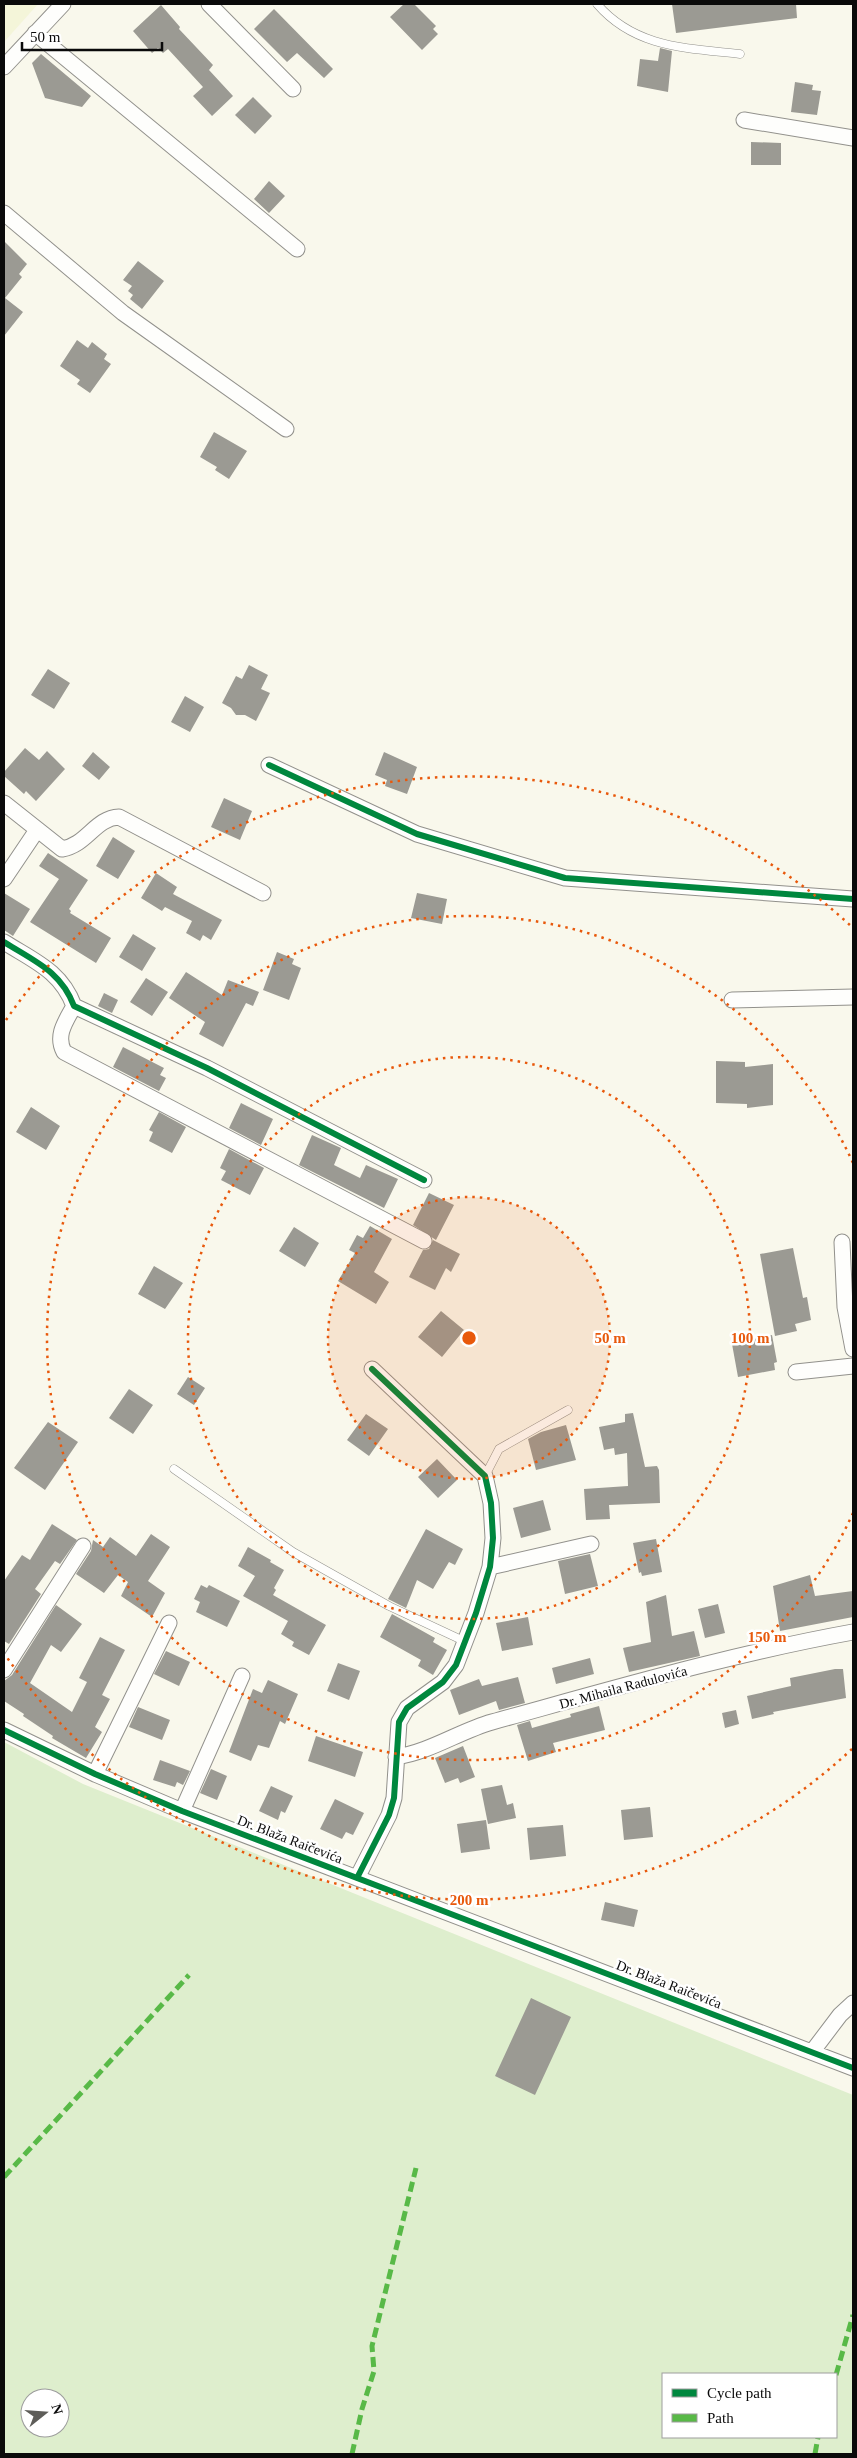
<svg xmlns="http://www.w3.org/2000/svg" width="857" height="2458" viewBox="0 0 857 2458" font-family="Georgia,serif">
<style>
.farmland{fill:#f4f5d9}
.green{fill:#deeecd;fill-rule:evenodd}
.building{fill:#9b9a93}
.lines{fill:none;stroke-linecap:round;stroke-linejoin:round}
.lane-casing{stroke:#92918c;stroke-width:9}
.street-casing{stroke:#92918c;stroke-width:17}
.lane{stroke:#fefefc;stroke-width:8}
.street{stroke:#fefefc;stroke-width:15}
.quiet{stroke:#58b947;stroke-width:5;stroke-dasharray:10 5;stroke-linecap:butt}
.cycleway-casing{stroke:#fff;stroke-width:9}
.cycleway{stroke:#00873e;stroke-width:6}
.ring{fill:none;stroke:#e8590c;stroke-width:2.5;stroke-dasharray:2.5 5}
.labels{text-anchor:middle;stroke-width:5;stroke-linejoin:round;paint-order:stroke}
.street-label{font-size:14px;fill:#0a0a0a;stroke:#fff}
.centre{fill:#e8590c;stroke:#fff;stroke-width:2.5}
.ring-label{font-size:15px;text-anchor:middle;font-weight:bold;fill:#e8590c;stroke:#fff;stroke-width:5;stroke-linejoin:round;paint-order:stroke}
</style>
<rect width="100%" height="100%" fill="#f9f8ec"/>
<!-- farmland -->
<path class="farmland" d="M4 4H38L4 42Z"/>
<!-- green -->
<path class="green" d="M4 1742 83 1784 853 2095V2454H4ZM663 2374H836V2437H663ZM30 2398H60V2428H30Z"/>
<!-- building -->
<path class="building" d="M404 4H414L436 26 433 29 438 34 422 50 390 17Z
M672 4H796L797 18 676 33Z
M161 5 180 27 179 29 213 65 209 70 233 96 212 116 193 96 203 87 168 49 163 53 158 48 152 53 133 31Z
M274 9 333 69 324 78 297 53 287 62 254 29Z
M660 48 672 51 668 92 637 86 640 59 658 61Z
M41 54 91 96 82 107 45 98 32 63Z
M795 82 813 85 812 90 821 91 817 115 791 112Z
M253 97 272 116 255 134 235 115Z
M751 142 781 143V165H751Z
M269 181 285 196 269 213 254 199Z
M4 241 27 264 19 274 22 277 5 298 23 312 4 336Z
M138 261 164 281 142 309 130 299 133 295 128 291 132 286 123 280Z
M77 340 88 348 92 342 107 354 104 359 111 364 90 393 77 384 80 380 60 366Z
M214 432 247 451 229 479 215 470 217 467 200 457Z
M249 665 268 675 261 689 270 693 256 721 245 715H236L231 708 222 703 236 676 242 679Z
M48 669 70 683 54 709 31 695Z
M185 696 204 707 190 732 171 722Z
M25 748 39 760 47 751 65 769 36 801 26 791 24 794 4 776V772Z
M93 752 110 767 99 780 82 766Z
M384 752 417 767 407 794 385 786 387 780 375 775Z
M224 798 252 811 240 840 211 827Z
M113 837 135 851 118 879 96 866Z
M48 853 88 880 69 909 71 911 70 913 111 938 96 963 30 922 59 879 39 866Z
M156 873 177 887 173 894 222 920 211 940 203 935 200 941 186 933 192 921 165 907 162 911 141 898Z
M4 893 30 909 13 936 4 930Z
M417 893 447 899 442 924 411 918Z
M133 934 156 948 142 971 119 957Z
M277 952 294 959 292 964 301 968 289 1000 263 990Z
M186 972 222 995 228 980 259 992 253 1006 246 1003 223 1047 199 1034 205 1022 169 998Z
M146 978 168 992 152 1016 130 1002Z
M104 993 118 1000 112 1013 98 1006Z
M123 1047 164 1068 160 1075 166 1078 159 1091 113 1067Z
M716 1061 745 1062V1067L773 1064V1105L747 1108V1104L716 1103Z
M241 1103 273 1119 261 1145 229 1128Z
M31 1107 60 1126 46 1150 16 1132Z
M159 1112 186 1127 172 1153 149 1141 153 1132 149 1130Z
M312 1135 341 1148 334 1165 360 1178 366 1165 398 1179 384 1208 299 1165Z
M229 1149 264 1168 250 1195 221 1180 226 1171 220 1168Z
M429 1193 454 1205 436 1240 413 1225Z
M370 1226 392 1239 374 1272 389 1282 376 1304 338 1281 355 1253 349 1250 357 1235 363 1238Z
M294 1227 319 1243 305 1267 279 1251Z
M433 1240 460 1254 451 1272 446 1268 435 1290 409 1277 423 1250 429 1249Z
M793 1248 803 1298 807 1297 811 1320 795 1324 797 1331 775 1336 760 1254Z
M154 1266 183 1283 165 1309 138 1294Z
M441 1311 464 1330 442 1357 418 1337Z
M772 1335 777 1362 774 1363 775 1370 738 1377 732 1344Z
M188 1377 205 1388 194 1405 177 1394Z
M129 1389 153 1405 133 1434 109 1418Z
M633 1413 645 1467 657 1466 659 1470 660 1503 609 1505 610 1519 586 1520 584 1489 628 1486 627 1453 615 1455 614 1448 604 1450 599 1427 625 1422V1414Z
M366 1414 388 1429 369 1456 347 1440Z
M48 1422 78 1442 45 1490 14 1468Z
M566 1425 576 1460 536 1470 528 1439 541 1432Z
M437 1459 457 1480 438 1498 418 1477Z
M543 1500 551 1530 521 1538 513 1508Z
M52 1524 77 1540 60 1564 55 1561 35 1589 41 1594 9 1644 4 1641V1581L22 1555 30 1560Z
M426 1529 463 1549 455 1565 449 1562 433 1589 417 1580 406 1608 388 1599Z
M151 1534 170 1547 148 1581 165 1593 152 1617 121 1596 128 1582 118 1575 104 1593 76 1574 91 1551 93 1540 103 1547 110 1537 136 1556Z
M656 1539 662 1572 642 1576 641 1572 639 1573 633 1543Z
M248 1547 271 1560 270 1562 284 1570 274 1588 276 1590 273 1595 326 1625 309 1655 292 1646 294 1642 281 1634 288 1621 243 1596 255 1576 238 1566Z
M590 1554 598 1586 565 1594 558 1561Z
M810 1575 815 1596 853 1591V1617L780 1631 773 1586Z
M201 1585 207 1588 209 1585 240 1601 227 1627 196 1612 200 1602 194 1599Z
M666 1595 672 1636 694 1631 700 1656 629 1672 623 1648 651 1642 646 1602Z
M718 1604 725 1633 705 1638 698 1609Z
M56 1605 82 1624 61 1652 51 1645 30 1683 72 1712 87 1682 79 1678 100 1637 125 1650 102 1695 110 1699 95 1727 102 1732 86 1758 52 1738 53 1736 23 1716 24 1714 4 1701V1681L12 1675Z
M392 1614 435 1638 433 1642 447 1650 433 1675 418 1666 421 1660 380 1637Z
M528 1617 533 1645 502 1651 496 1623Z
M166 1651 190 1662 179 1686 154 1674Z
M590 1658 594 1674 556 1684 552 1668Z
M338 1663 360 1671 349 1700 327 1691Z
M835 1669H843L846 1698 773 1712 774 1714 752 1719 747 1696 791 1686 790 1678Z
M518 1677 525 1703 499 1710 496 1701 459 1715 450 1690 479 1679 482 1686Z
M268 1680 298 1694 285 1724 280 1721 269 1748 258 1745 251 1761 229 1752 253 1689 262 1693Z
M599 1706 605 1730 553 1743 556 1752 528 1761 517 1725 530 1721 532 1728 571 1717 570 1714Z
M138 1707 170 1720 162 1740 129 1727Z
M736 1710 739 1724 725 1728 722 1713Z
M316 1736 363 1752 355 1777 308 1761Z
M463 1746 475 1777 460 1783 458 1778 445 1783 435 1758Z
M160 1760 190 1771 183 1785 177 1782 175 1787 153 1780Z
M211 1769 227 1776 217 1800 200 1793Z
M502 1785 507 1805 513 1803 516 1818 488 1824 481 1789Z
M271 1786 293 1796 285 1813 281 1811 278 1820 259 1811Z
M335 1799 364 1813 353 1835 346 1832 342 1839 320 1829Z
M650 1807 653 1837 624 1840 621 1810Z
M486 1820 490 1849 461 1853 457 1824Z
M563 1825 566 1856 530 1860 527 1828Z
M605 1902 638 1910 634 1927 601 1920Z
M531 1998 571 2017 535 2095 495 2076Z"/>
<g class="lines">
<defs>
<path id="lane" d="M597 4C635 48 686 48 740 54
M174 1469 293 1552 389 1606 466 1642
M485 1476 499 1449 568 1410"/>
<path id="street" d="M209 4 293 89
M35 33 297 249
M4 67 63 4
M744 120 853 138
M4 213 123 313 286 429
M269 765 417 834 565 878 853 899
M4 803 62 849C87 845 95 818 119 817L263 893
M4 879 37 830
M4 942C34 961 61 971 74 1006L207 1068 424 1180
M732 1000 853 997
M74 1006C66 1021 55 1035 64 1052L424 1241
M842 1242 845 1307 853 1349
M796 1372 853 1366
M490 1567 591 1544
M4 1670 83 1546
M4 1730 95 1774 182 1811 853 2068
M396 1757C430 1752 460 1731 492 1722 612 1689 731 1654 853 1632
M95 1774 169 1623
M182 1811 242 1676
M357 1878 389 1815 394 1798 399 1722 407 1708 443 1682 456 1665 476 1613 490 1567 493 1538 491 1503 485 1476 372 1369
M812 2052 840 2015 853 2003"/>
</defs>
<!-- lane casing -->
<use href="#lane" class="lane-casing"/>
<!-- street casing -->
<use href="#street" class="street-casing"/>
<!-- lane -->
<use href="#lane" class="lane"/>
<!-- street -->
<use href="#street" class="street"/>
<!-- quiet -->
<path class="quiet" d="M4 2177 189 1975
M836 2375 853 2315
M352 2454 362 2409 374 2371 372 2346 416 2168
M815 2454 818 2437"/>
<defs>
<path id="cycleway" d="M269 765 417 834 565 878 853 899
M4 942C34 961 61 971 74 1006L207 1068 424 1180
M4 1730 95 1774 182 1811 853 2068
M357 1878 389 1815 394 1798 399 1722 407 1708 443 1682 456 1665 476 1613 490 1567 493 1538 491 1503 485 1476 372 1369"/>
</defs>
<!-- cycleway casing -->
<use href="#cycleway" class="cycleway-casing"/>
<!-- cycleway -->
<use href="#cycleway" class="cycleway"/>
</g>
<!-- distance rings -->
<circle cx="469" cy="1338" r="141" fill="#e8590c" fill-opacity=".12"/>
<g class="ring">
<circle cx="469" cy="1338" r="141"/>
<circle cx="469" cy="1338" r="281"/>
<path d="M853 1513A422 422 0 1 1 853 1163"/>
<path d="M852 1749A562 562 0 0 1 6 1656M6 1020A562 562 0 0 1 852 927"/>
</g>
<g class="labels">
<!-- street labels -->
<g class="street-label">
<text transform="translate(623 1687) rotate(-15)" y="5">Dr. Mihaila Radulovića</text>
<text transform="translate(290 1839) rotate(21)" y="5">Dr. Blaža Raičevića</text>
<text transform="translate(669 1984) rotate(21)" y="5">Dr. Blaža Raičevića</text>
</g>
</g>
<circle cx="469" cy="1338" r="8" class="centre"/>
<g class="ring-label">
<text x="610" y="1343">50 m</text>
<text x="750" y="1343">100 m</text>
<text x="767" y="1642">150 m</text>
<text x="469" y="1905">200 m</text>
</g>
<!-- border -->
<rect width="857" height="2458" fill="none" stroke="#0a0a0a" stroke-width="10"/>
<!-- legend -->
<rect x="662" y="2373" width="175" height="65" fill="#ffffff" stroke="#9d9d9d"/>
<rect x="672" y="2389" width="25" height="8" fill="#00873e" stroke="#9d9d9d"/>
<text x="707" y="2398" font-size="15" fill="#0a0a0a">Cycle path</text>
<rect x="672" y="2414" width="25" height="8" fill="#58b947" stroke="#9d9d9d"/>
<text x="707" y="2423" font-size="15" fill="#0a0a0a">Path</text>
<!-- north arrow -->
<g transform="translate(45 2413) rotate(73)"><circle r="24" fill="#ffffff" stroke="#9d9d9d"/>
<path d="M0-4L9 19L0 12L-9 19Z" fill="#5e5d59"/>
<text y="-8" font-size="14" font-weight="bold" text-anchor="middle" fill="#0a0a0a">N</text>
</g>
<!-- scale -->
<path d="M22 42v8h140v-8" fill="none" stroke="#0a0a0a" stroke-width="2.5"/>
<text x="30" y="42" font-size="15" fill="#0a0a0a" stroke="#ffffff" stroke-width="4" paint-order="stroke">50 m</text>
</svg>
